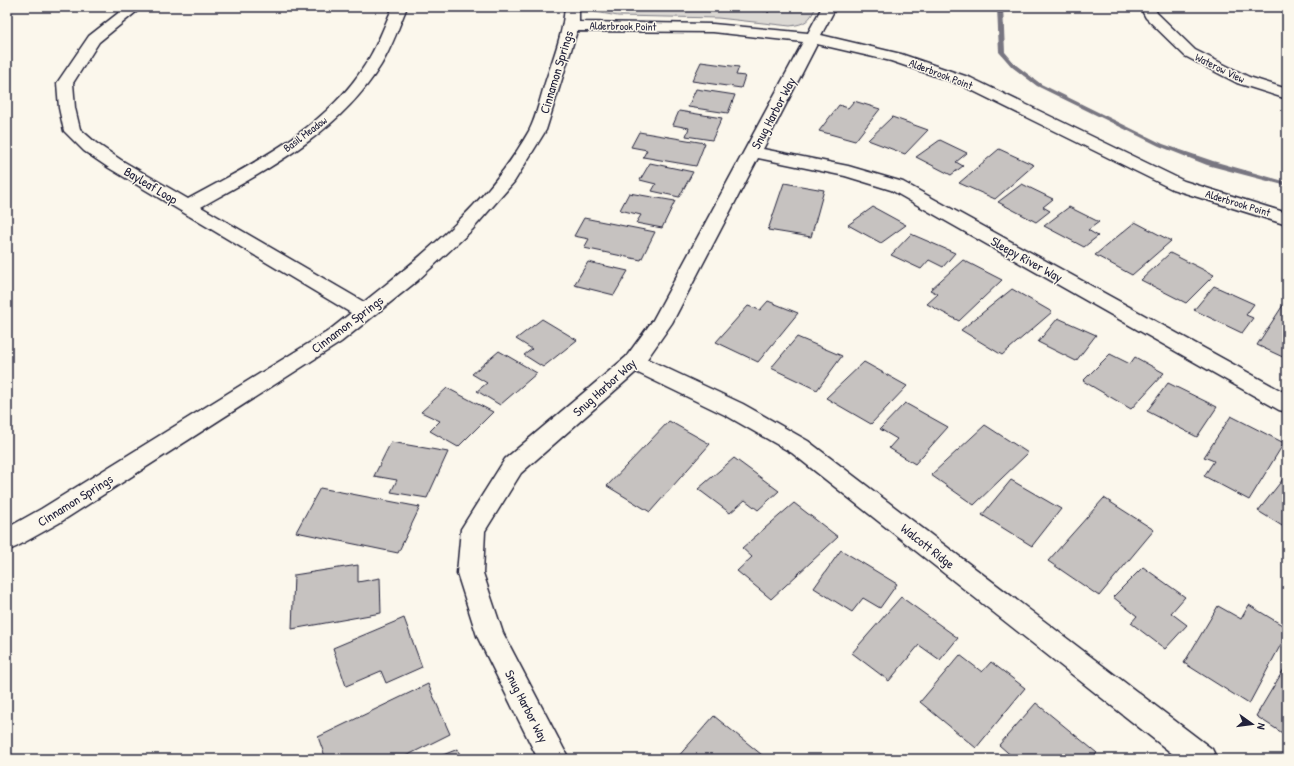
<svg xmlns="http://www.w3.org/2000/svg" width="1294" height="766" viewBox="0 0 1294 766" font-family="'Patrick Hand',sans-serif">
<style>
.green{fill:#dbd8d3;stroke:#7e7d87}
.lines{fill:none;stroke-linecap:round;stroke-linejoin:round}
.stream{fill:#787681;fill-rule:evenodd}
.building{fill:#c6c2c0;stroke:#22223b}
.minor-casing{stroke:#22223b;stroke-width:3}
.path{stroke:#22223b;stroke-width:2;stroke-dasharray:2 2;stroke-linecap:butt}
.minor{fill:#fbf7ec;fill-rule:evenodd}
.labels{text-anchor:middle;stroke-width:3;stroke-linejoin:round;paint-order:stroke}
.far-street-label{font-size:11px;fill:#22223b;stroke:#fbf7ec}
.street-label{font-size:13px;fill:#22223b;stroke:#fbf7ec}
</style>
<rect width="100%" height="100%" fill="#fbf7ec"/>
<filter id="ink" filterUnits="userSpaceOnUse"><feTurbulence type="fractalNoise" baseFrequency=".025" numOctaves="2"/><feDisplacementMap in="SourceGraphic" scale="8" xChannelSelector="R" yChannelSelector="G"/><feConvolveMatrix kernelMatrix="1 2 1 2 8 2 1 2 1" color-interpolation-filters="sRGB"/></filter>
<g filter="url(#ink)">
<!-- green -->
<path class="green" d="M593 7H816C809 21 806 24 790 26L718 18 618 16 595 12Z"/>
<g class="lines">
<!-- stream -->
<path class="stream" d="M997 7H1003L1005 52 1016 65 1041 84 1163 144 1213 161 1287 182V186L1207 165 1159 146 1037 86 1012 67 999 52Z"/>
</g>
<!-- building -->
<path class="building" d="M701 62 739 67 736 75 745 76 741 88 692 81Z
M696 89 735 95 728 113 688 107Z
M854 101 880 109 855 141 819 131 839 105 848 108Z
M679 111 722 118 712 140 686 136 689 128 673 125Z
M892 117 928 130 905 154 868 140Z
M639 132 705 143 696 166 643 157 647 150 631 147Z
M940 140 967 153 956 162 963 166 951 175 916 157Z
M999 149 1034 165 995 199 959 183Z
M650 163 693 172 679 197 652 191 656 184 640 180Z
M784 183 824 190 811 237 768 230Z
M1022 184 1053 199 1043 207 1050 211 1036 222 998 202Z
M629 193 675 201 662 228 636 223 641 215 620 210Z
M873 207 906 225 881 243 848 225Z
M1069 207 1099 222 1088 230 1098 236 1084 247 1044 226Z
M584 218 655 232 641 260 584 248 589 239 574 236Z
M1135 222 1171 241 1132 275 1095 255Z
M911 234 955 253 943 267 929 260 921 269 891 255Z
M1170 253 1214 275 1186 303 1141 280Z
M963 260 1002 280 959 321 927 304 938 294 930 290Z
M588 262 628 271 614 295 574 285Z
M1214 286 1254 304 1246 315 1253 318 1242 333 1194 310Z
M1012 289 1052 312 1002 355 961 330Z
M1287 299V359L1257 345Z
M768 301 798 313 758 362 716 342 748 306 760 310Z
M1058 318 1096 335 1076 361 1038 342Z
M542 319 577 340 543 367 524 355 532 349 516 339Z
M797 337 842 356 817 390 771 368Z
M499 351 537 373 500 405 477 391 487 383 472 374Z
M1110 354 1130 364 1135 357 1164 373 1131 409 1083 381Z
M864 362 907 386 871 424 826 398Z
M1168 383 1217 407 1197 437 1147 411Z
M447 388 493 412 458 447 430 431 440 421 421 412Z
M905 403 948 427 915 464 889 448 897 439 880 429Z
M1231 416 1284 443 1249 500 1204 476 1214 461 1204 457Z
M669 421 710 444 650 512 607 486Z
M985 425 1028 453 974 505 931 475Z
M391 442 448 452 427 498 391 492 397 480 374 476Z
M734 458 779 491 758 510 745 500 730 513 698 489Z
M1287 474V529L1258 511Z
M1011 480 1061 509 1032 546 982 515Z
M320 488 420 507 398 553 296 532Z
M1104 498 1154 530 1099 596 1048 561Z
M794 503 838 537 771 599 737 571 752 557 742 548Z
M841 550 897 584 880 608 863 598 852 612 814 588Z
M358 565V582L380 578 381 613 292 629 294 575Z
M1143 567 1185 597 1171 613 1187 625 1165 649 1131 623 1137 616 1113 597Z
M901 597 958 638 940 660 919 645 889 681 852 653Z
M1249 605 1287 628V633L1249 704 1184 663 1218 606 1241 619Z
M404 618 422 667 386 683 381 671 346 686 333 648Z
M960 655 982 672 991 662 1025 688 976 748 920 702Z
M1284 669 1287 671V736L1256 716Z
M428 684 450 734 400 759H326L318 737Z
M1036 703 1097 753 1091 759H1015L999 745Z
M714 716 767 759H676Z
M458 749 461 759H433Z"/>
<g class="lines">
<defs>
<path id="minor" d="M126 7H142L99 42 73 83 75 108 80 129 96 143 121 160 188 199C252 164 325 129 365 65 377 47 384 26 393 7H407C399 26 392 47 381 65 339 133 268 169 201 207L364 302C426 253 490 201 529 131 537 116 541 94 547 77 555 53 563 32 565 7H579V22L713 24 808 33 822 7H836L821 35 901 54 971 78 1184 181 1287 213V225L1172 189 959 84 891 61 817 44 763 149 848 166 903 182 1287 394V412L1279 410 891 190 845 176 758 158 672 323 647 359 743 404 808 441 1212 749 1217 759H1179L792 453 727 416 636 372 521 473 485 531 483 573 503 633 569 759H538L477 636 457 573 461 529 505 459 626 357 653 320 803 42 713 32 577 31 546 130 514 182 472 230 417 281 341 342 59 523 16 547 7 551V528L41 509 327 332 351 313 109 168 84 151 64 131 59 108 57 83 89 36Z
M1140 7H1154L1157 13 1195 50 1249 77 1287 89V99L1237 83 1185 56 1146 18Z"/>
</defs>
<!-- minor casing -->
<use href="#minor" class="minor-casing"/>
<!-- path -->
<path class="path" d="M756 7 769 12"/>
<!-- minor -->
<use href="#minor" class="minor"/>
</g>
</g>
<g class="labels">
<!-- far-street labels -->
<g class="far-street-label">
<text transform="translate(623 26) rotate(1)" y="4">Alderbrook Point</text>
<text transform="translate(1220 68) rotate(26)" y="4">Waterow View</text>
<text transform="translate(941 74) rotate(21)" y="4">Alderbrook Point</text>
<text transform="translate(305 134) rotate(-37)" y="4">Basil Meadow</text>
<text transform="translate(1238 203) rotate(17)" y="4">Alderbrook Point</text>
</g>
<!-- street labels -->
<g class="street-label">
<text transform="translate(556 72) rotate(-73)" y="5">Cinnamon Springs</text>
<text transform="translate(773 113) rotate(-62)" y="5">Snug Harbor Way</text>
<text transform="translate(151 185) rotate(31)" y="5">Bayleaf Loop</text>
<text transform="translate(1027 259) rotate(29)" y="5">Sleepy River Way</text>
<text transform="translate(347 324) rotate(-37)" y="5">Cinnamon Springs</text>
<text transform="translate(604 387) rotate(-42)" y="5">Snug Harbor Way</text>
<text transform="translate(75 500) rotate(-32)" y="5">Cinnamon Springs</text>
<text transform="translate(928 546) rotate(38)" y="5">Walcott Ridge</text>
<text transform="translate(527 706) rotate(63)" y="5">Snug Harbor Way</text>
</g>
</g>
<!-- margin -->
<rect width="1294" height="766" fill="none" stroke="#fbf7ec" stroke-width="24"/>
<rect x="12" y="12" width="1270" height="742" fill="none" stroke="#22223b" stroke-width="1.5" filter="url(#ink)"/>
<!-- north arrow -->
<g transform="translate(1252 724) rotate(104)" stroke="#fbf7ec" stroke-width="3" paint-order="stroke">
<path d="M0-3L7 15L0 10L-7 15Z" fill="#22223b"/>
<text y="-6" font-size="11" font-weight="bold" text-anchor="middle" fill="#22223b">N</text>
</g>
</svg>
